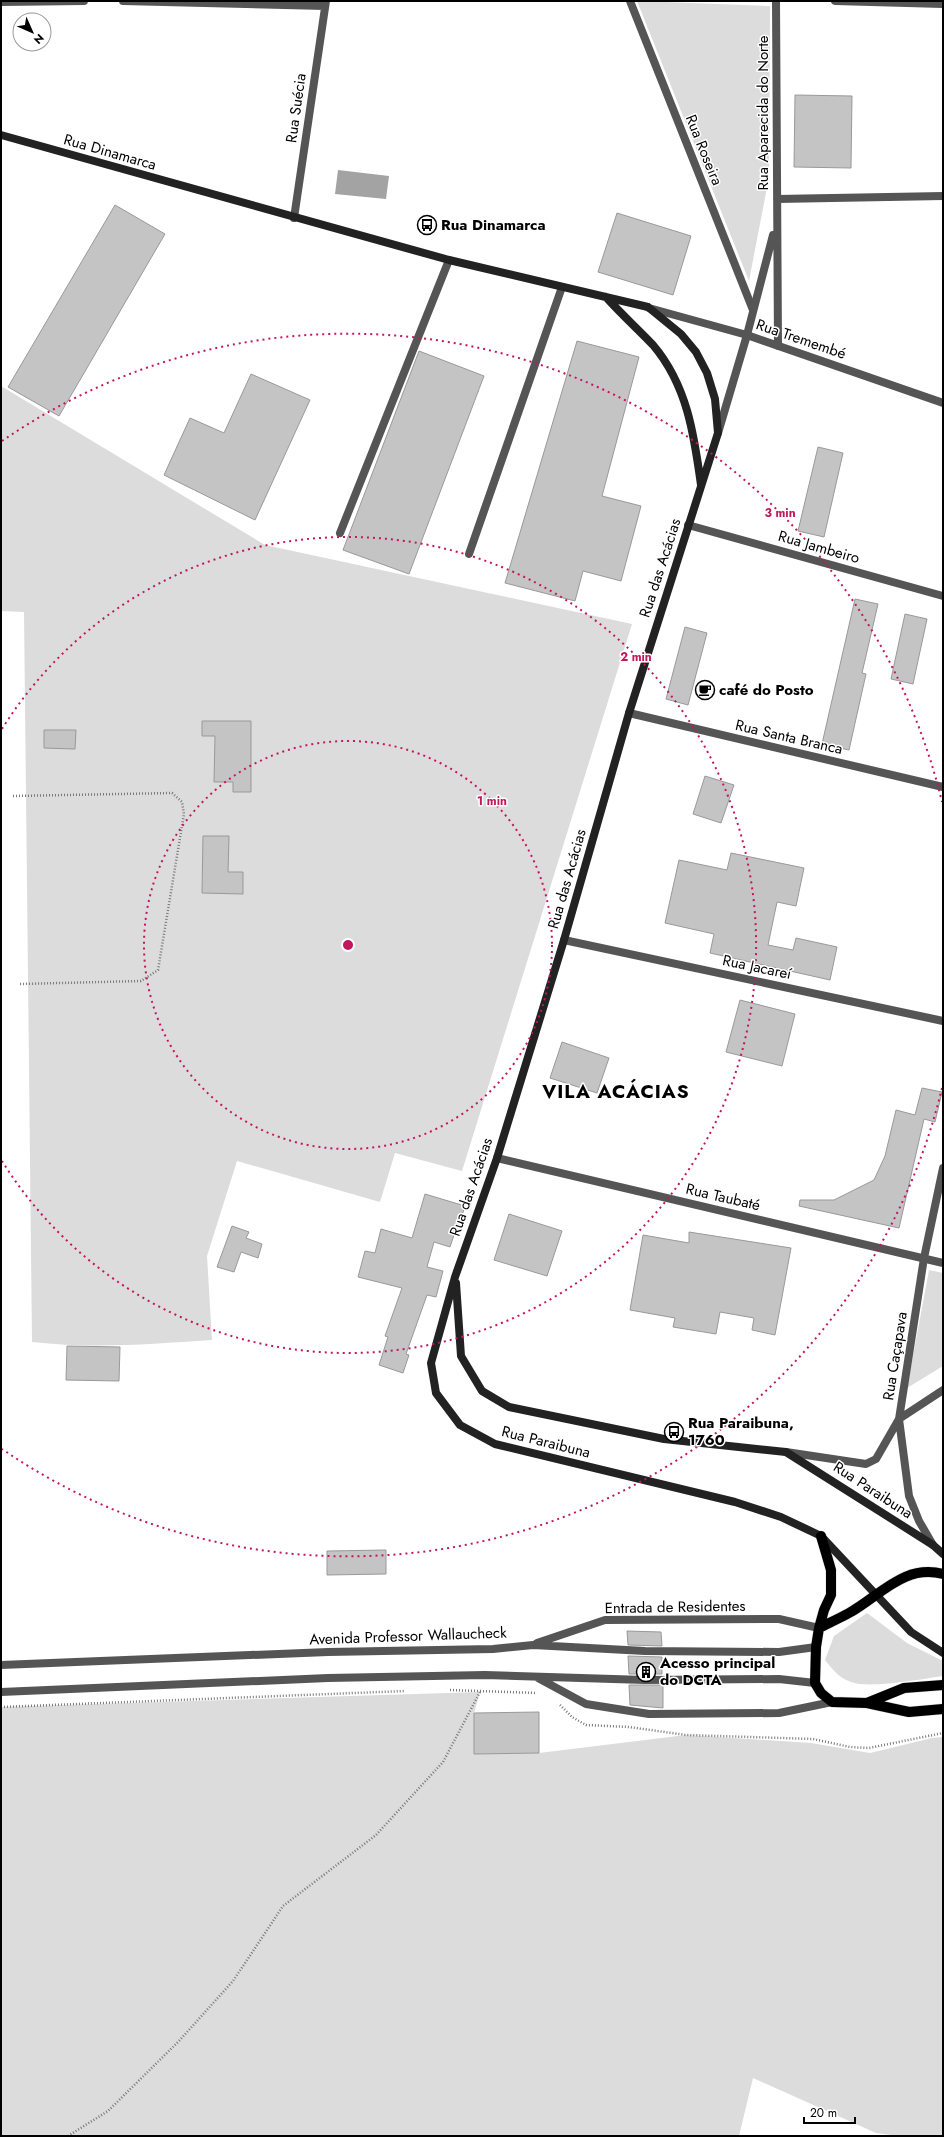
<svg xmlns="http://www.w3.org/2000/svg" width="944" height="2137" viewBox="0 0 944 2137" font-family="Jost,sans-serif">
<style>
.green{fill:#dcdcdc}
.water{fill:#a3a3a3}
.building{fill:#c4c4c4;stroke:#999}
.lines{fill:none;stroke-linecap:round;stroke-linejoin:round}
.primary-casing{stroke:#dbdbdb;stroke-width:11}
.path{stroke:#777;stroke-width:2.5;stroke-dasharray:1 2;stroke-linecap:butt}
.service{stroke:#555;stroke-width:8}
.minor{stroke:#555;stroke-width:8}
.secondary{stroke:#222;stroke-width:8}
.primary{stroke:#000;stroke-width:10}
.ring{fill:none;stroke:#c2185b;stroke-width:2;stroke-dasharray:2 4}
.labels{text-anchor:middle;stroke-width:3;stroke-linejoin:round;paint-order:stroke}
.street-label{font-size:15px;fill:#000;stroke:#fff}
.poi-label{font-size:15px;font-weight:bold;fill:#000;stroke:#fff;text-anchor:start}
.district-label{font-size:19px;font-weight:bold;letter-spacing:1px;fill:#000;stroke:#fff}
.centre{fill:#c2185b;stroke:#fff;stroke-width:2}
.ring-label{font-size:12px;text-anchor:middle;font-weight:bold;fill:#c2185b;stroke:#fff;stroke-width:3;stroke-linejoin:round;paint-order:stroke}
</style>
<rect width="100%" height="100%" fill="#fff"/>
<!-- green -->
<path class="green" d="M637 1 770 6 769 177 749 281Z
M1 386 265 545 632 624 462 1171 395 1153 380 1202 237 1161 207 1256 212 1340C150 1344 94 1349 32 1342L24 612 1 611Z
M929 1270 943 1273V1366L907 1388Z
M867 1613 907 1643 943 1661V1676C922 1679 869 1689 851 1682 839 1678 833 1670 825 1660L834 1636Z
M480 1692 474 1713V1754L539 1753 686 1735 811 1743 870 1753 932 1738 943 1737V2136H899L876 2133 753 2078 739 2136H1V1707Z"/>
<!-- water -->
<path class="water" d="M338 170 389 176 386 199 335 194Z"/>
<!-- building -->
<path class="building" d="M795 95 852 96 851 168 794 167Z
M115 205 165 234 59 416 8 387Z
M617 213 691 236 673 295 598 272Z
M577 341 639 357 602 496 641 506 621 581 583 571 575 601 505 583Z
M419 351 484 376 409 574 343 550Z
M251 374 310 400 255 520 164 475 190 418 224 433Z
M818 447 843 453 824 537 798 531Z
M855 599 878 604 862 673 866 674 849 750 822 744Z
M905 614 927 619 913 684 891 679Z
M685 627 707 633 688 705 666 699Z
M202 721H251V792H233V782H214L215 736H202Z
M44 730H76L75 749 44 748Z
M705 776 734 785 721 823 693 814Z
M203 836H229L228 872H243V894L202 893Z
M731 853 804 868 796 906 777 902 768 945 793 950 796 938 837 947 830 980 710 953 714 934 665 923 679 860 727 870Z
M740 1000 795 1014 782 1066 726 1052Z
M562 1042 609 1058 597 1093 550 1078Z
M922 1088 942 1092 935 1122 924 1119 899 1228 799 1206 800 1200H834L874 1180 885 1156 896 1110 915 1115Z
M425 1194 465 1206 457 1232H455L450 1247 434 1242 427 1267 443 1271 436 1297 427 1295 406 1354 409 1355 403 1373 379 1365 388 1337 385 1336 402 1288 358 1277 365 1251 375 1253 381 1229 412 1238Z
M509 1214 562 1231 547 1276 494 1260Z
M232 1226 249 1232 246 1238 262 1244 258 1258 241 1252 234 1272 217 1267Z
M689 1232 791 1248 775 1335 752 1330 754 1318 720 1312 716 1334 673 1327 675 1318 630 1310 643 1235 689 1243Z
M67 1346 120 1347 119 1381 66 1380Z
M386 1550V1574L327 1575V1551Z
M627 1631 661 1632 662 1646 628 1645Z
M628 1656 662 1657V1674H629Z
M629 1685H663V1708L630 1705Z
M539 1712V1753L474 1754V1713Z"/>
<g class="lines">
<defs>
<path id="primary" d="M943 1574C904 1564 881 1595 849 1613 840 1618 829 1623 819 1628L816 1647 815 1683 821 1693 832 1702 867 1703 904 1688 943 1685
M819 1628 824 1610 831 1595V1570L821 1536
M867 1703 909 1712 943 1709"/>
</defs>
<!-- primary casing -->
<use href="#primary" class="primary-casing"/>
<!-- path -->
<path class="path" d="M13 796 172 793 182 802 184 814 158 970 141 981 20 984
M450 1690 537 1693
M560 1705 572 1717 586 1725 629 1727 686 1735 813 1739 850 1747 869 1748 943 1733
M1 1707 405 1691
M68 2136 108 2111 179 2041 233 1981 283 1906 376 1835 443 1762 480 1692"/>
<!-- service -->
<path class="service" d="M630 1 753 310
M340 533 449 260
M469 554 562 287
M537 1643 605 1620 779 1619 819 1628
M1 1665 328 1652 493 1649 533 1645 645 1651 779 1652 816 1647
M538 1678 586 1704 649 1714 779 1713 832 1702
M1 1692 328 1678 485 1675 645 1680 779 1679 815 1683"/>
<!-- minor -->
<path class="minor" d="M123 1 325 6
M776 1 778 346
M835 1 943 4
M1 2 84 1
M777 199 943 196
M294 218 326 1
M649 308 747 335 943 403
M718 433 747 335 773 235
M688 525 943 596
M629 713 943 787
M564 940 943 1021
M497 1158 943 1263
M786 1452 866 1464 876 1459 899 1419 943 1390
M933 1545 919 1521 909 1496 899 1419 924 1258 943 1168"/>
<!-- secondary -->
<path class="secondary" d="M1 135 449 260 648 307 681 334 696 352 707 373 715 399 718 433 629 713 564 940 497 1158 455 1277 431 1363 436 1393 460 1425 495 1444 735 1502 781 1517 821 1536 911 1632 943 1653
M606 297C621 314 638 329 653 345 687 385 694 434 701 485
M456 1283 461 1356 482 1391 509 1407 664 1439 786 1452 933 1545 943 1554"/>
<!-- primary -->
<use href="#primary" class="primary"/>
</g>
<!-- distance rings -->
<g class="ring">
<circle cx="348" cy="945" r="204"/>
<path d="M2 729A408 408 0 1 1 2 1161"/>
<path d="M942 1088A611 611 0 0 1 2 1449M2 441A611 611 0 0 1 942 802"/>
</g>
<!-- icons -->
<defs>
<symbol id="bus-ring" viewBox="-11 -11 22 22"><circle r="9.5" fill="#fff" stroke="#000" stroke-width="1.5"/><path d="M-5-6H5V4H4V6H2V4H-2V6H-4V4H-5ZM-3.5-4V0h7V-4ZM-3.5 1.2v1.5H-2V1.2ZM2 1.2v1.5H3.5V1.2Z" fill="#000"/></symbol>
<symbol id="cafe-ring" viewBox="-11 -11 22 22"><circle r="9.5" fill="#fff" stroke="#000" stroke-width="1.5"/><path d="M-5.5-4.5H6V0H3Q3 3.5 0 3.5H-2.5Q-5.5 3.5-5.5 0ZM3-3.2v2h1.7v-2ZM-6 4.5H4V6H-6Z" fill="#000"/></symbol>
<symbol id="building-ring" viewBox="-11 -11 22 22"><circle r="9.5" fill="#fff" stroke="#000" stroke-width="1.5"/><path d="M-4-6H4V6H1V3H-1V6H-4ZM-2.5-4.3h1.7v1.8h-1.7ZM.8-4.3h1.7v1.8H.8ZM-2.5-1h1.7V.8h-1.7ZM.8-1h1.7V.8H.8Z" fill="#000"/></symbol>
</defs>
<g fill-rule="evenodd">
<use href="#bus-ring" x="416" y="214" width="22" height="22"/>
<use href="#cafe-ring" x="694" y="679" width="22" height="22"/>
<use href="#bus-ring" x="663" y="1421" width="22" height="22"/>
<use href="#building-ring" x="635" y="1661" width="22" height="22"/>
</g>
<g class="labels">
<!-- street labels -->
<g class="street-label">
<text transform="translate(296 108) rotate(-82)" y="5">Rua Suécia</text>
<text transform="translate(763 113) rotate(-90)" y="5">Rua Aparecida do Norte</text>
<text transform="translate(704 150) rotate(68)" y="5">Rua Roseira</text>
<text transform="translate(110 152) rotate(16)" y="5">Rua Dinamarca</text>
<text transform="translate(801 339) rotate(19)" y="5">Rua Tremembé</text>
<text transform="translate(819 547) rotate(16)" y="5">Rua Jambeiro</text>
<text transform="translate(660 568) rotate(-72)" y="5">Rua das Acácias</text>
<text transform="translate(789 737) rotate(13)" y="5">Rua Santa Branca</text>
<text transform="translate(567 879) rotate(-74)" y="5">Rua das Acácias</text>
<text transform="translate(757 967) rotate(12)" y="5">Rua Jacareí</text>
<text transform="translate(471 1187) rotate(-71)" y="5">Rua das Acácias</text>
<text transform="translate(723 1197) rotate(13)" y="5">Rua Taubaté</text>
<text transform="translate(895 1356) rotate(-81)" y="5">Rua Caçapava</text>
<text transform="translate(546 1442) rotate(14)" y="5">Rua Paraibuna</text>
<text transform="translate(873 1490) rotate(33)" y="5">Rua Paraibuna</text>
<text transform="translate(675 1607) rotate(-1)" y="5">Entrada de Residentes</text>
<text transform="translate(408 1636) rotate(-2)" y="5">Avenida Professor Wallaucheck</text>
</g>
<!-- poi labels -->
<g class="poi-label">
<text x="441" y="230">Rua Dinamarca</text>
<text x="719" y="695">café do Posto</text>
<text x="688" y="1428">Rua Paraibuna,<tspan x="688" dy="17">1760</tspan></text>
<text x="660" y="1668">Acesso principal<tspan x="660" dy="17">do DCTA</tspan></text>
</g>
<!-- district labels -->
<g class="district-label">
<text x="616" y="1098">VILA ACÁCIAS</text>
</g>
</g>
<circle cx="348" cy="945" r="6" class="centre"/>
<g class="ring-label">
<text x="780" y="517">3 min</text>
<text x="636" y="661">2 min</text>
<text x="492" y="805">1 min</text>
</g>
<!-- border -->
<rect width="944" height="2137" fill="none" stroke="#000000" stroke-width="4"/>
<!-- north arrow -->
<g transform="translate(32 32) rotate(135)"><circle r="19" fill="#ffffff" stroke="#999999"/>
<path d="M0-3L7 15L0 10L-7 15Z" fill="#000000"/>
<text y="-6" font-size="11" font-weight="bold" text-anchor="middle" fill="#000000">N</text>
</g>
<!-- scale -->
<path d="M804 2117v6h51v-6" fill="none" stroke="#000000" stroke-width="2"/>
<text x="810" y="2117" font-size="12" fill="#000000" stroke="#ffffff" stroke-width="3" paint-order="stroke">20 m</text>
</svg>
